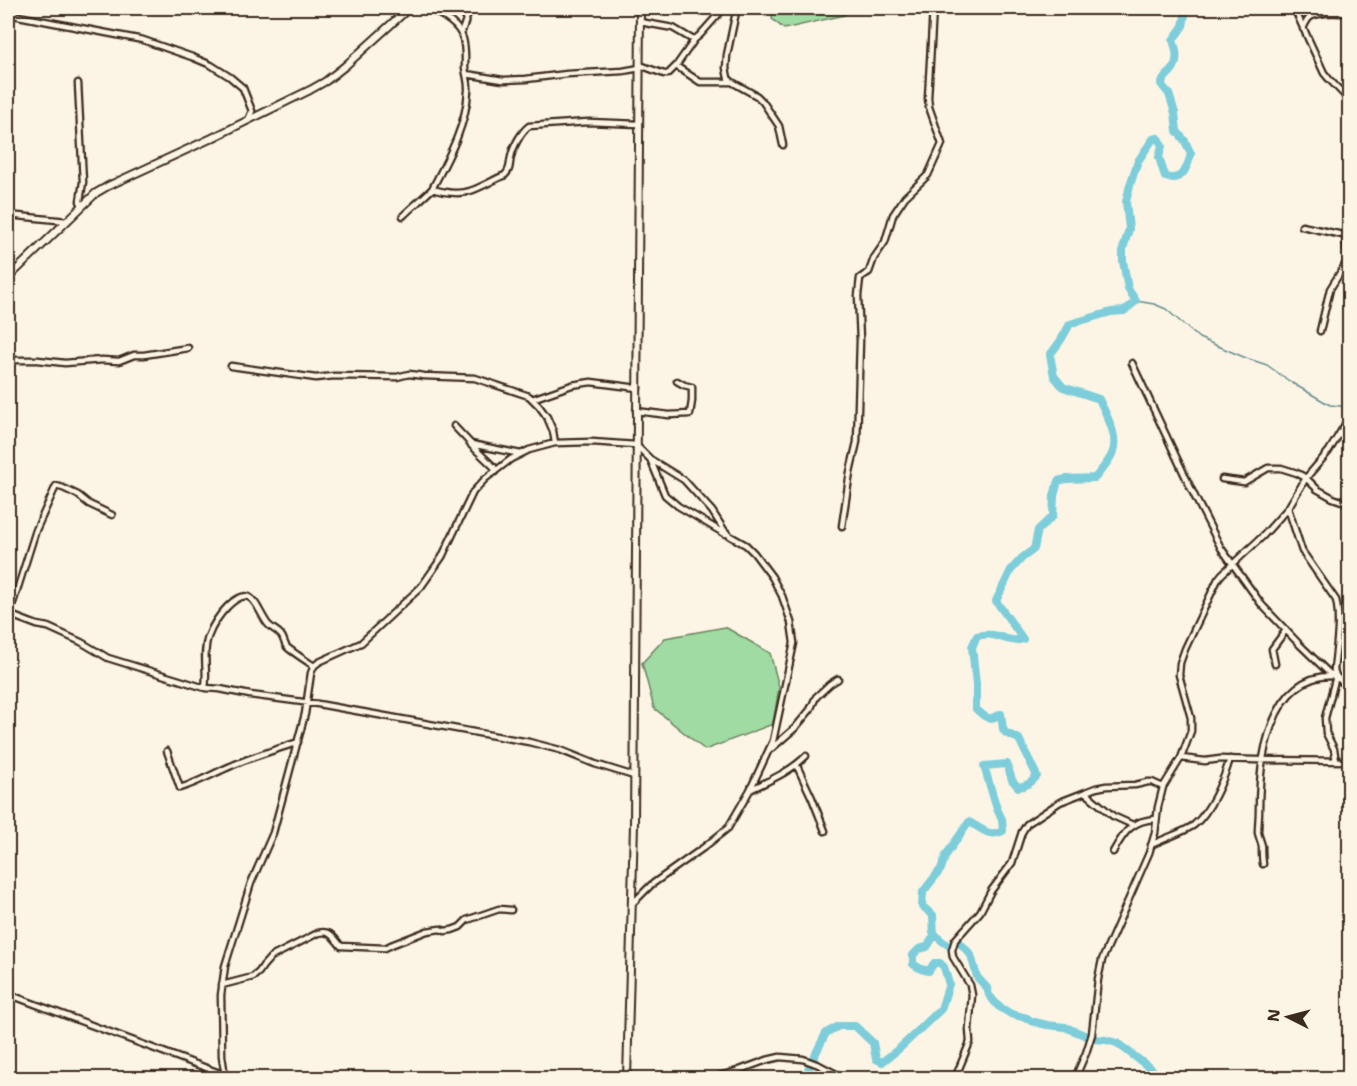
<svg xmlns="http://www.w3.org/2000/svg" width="1357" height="1086" viewBox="0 0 1357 1086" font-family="'Shantell Sans',sans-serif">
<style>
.green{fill:#9fdba3;stroke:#6d8260;stroke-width:1.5}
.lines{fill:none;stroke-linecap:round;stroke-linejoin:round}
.stream{stroke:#638c8f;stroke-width:1.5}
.river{stroke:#7dcdda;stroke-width:8}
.street-casing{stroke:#3b2a1e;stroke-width:9}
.secondary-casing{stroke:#3b2a1e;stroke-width:10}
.street{stroke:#fcf5e5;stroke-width:4.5}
.secondary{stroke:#fcf5e5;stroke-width:6}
</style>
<rect width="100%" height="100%" fill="#fcf5e5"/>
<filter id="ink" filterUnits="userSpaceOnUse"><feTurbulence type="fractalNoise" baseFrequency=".0167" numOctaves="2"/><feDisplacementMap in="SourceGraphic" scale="12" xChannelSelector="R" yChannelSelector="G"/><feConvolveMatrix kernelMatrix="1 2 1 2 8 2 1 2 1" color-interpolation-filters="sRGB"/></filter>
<g filter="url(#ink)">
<!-- green -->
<path class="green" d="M773 8H846L845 15 784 29 772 19Z
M725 627 770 653 779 687 773 724 705 750 654 708 642 663 665 638Z
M754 1072 797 1078H733Z"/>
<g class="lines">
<!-- stream -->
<path class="stream" d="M1136 301 1154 304 1166 309 1199 338 1246 358 1267 365 1292 383 1330 405 1350 407"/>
<!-- river -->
<path class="river" d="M933 932 942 941 951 947 958 943 962 945 971 955 977 977 987 988 989 995 998 1006 1011 1014 1027 1018 1031 1021 1047 1025 1065 1027 1094 1039 1106 1040 1117 1043 1163 1078
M806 1078 809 1067 826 1033 839 1026H855L873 1043 876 1059 882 1062 900 1048 941 1009 949 984 944 967 940 963H934L929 971 921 969 913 964V955L919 949 927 947 934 936 933 915 922 906 923 892 941 869 946 855 969 822C981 828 989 838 1003 831L1002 819 997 809 984 766 1007 764 1012 780 1018 787C1027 786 1031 783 1037 776L1019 739 1006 733 1003 729 1001 714 990 719 984 716 976 709V684L972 647 977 636C982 635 988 634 993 635 1004 637 1011 643 1023 639L996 601 1011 570 1022 558 1034 549 1038 530 1053 516 1054 496 1058 481 1066 479 1095 478C1100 471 1109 462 1112 454 1120 437 1106 415 1099 399L1063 387 1054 376 1050 355 1061 340 1070 324 1111 312 1124 311 1136 301 1128 289 1123 261V249L1129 229 1126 202 1130 185 1138 161 1153 139 1158 138 1162 146 1159 157 1165 177C1183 182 1187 168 1191 154L1185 141 1177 131 1175 113 1169 94 1161 84C1165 75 1169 75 1173 69 1179 60 1176 49 1173 40L1183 26 1186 10 1184 8"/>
<defs>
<path id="street" d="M427 8C438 13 457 23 462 36 466 45 465 58 465 68 466 76 469 83 468 91 466 127 448 158 432 189
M735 8 736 12 727 55 726 68 728 78 732 82 757 96 763 102 779 126 783 145
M1294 8 1324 73 1329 79 1350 101
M8 14 143 40 192 57 211 65 230 77 243 88 252 111 248 120
M640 22 673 28 690 38 695 39 700 35 724 8
M1303 29C1305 24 1307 18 1312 16 1322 12 1339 12 1350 14
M461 34 470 8
M640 65 664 74H668L676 66 695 39
M676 66 700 82H731
M466 74 503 80 526 79 567 74 623 71 640 68
M78 83 83 182 80 201 82 206
M1350 193C1346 215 1343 245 1350 266
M8 215 67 221
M403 216C412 207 422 199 432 189 442 192 459 195 470 191 482 187 493 180 505 175 511 169 509 165 511 157 513 147 521 132 529 126L588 122 639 124
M1302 226 1347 236
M1320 331 1330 289 1348 260
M8 360H38L65 363 102 360 119 361 134 355H144L188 348
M1132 363 1195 497 1221 548 1262 605 1300 645 1329 673 1336 676
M231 366 316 378 334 376 397 377 409 374 424 376 475 378 529 396 539 406 547 417 553 431 555 443
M532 399 572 385 591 382 638 388
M636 411 669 415 690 414 692 401V387L684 385 677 381
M1350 416 1329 451 1306 478 1288 508 1302 551 1336 600C1341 620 1336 649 1334 670L1336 676 1350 690
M454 426 471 444 521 454
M471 445 494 467 495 472
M651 461 665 495 678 506 725 534
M1222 479 1244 482 1268 468H1281L1297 473 1306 478 1317 489 1333 498 1350 504
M842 526 850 472 857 442 860 340 858 296 860 278 869 272 874 258 885 242 893 215 905 197 928 175 942 144 929 107 928 98 933 8
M8 614 37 625 48 627 81 642 108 658 205 688 220 689 250 695 318 704 529 742 560 750 595 764 634 776
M8 614 13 603 36 530 56 486 63 488 78 495 89 504 112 515
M1275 664 1272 649 1286 630
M1336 676 1325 718 1326 733 1334 749 1336 761
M205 688C208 671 202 653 208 637 212 626 220 614 228 606 253 583 255 606 267 623 270 628 277 630 281 635 284 638 284 644 287 647 291 651 308 662 314 666
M771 749 795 728 810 710 816 697 830 684 838 679
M167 751 180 788C198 783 214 773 231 766 253 756 276 750 298 742
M1181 758 1205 761 1220 759 1255 760 1350 761
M797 766 812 798 825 831
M750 790C770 780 790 772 806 756
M1086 793 1113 816 1133 825
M1151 845C1163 839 1184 832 1194 825 1210 812 1224 779 1230 759
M1113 852C1124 832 1132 820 1156 819
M1263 864C1262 858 1262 852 1262 846 1261 842 1259 837 1258 833 1258 825 1259 817 1259 810 1259 763 1269 674 1333 676
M222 985 253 977 259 972 263 966 271 957 318 933C331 930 333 937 341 946L385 948 391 945 427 931 440 929 445 931 452 930 460 927 467 920 499 909 511 910
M8 994 233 1078
M225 1076 222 1056 221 995 225 966 251 883 273 833 305 714 311 673 314 666 319 662 361 643 421 587 442 557 473 492 485 479 511 459 529 450 555 443 592 442 636 445 650 459 684 480 712 511 724 530 730 536 746 545 754 553 772 577 782 596 791 622 794 643 773 741 750 790 728 828 703 848 651 885 633 903
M712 1078 737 1071 767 1060 780 1057 803 1059 819 1065 844 1078
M955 1078 970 1042 969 1029 972 995 970 985 953 957 952 950 955 940 980 912 991 891 1012 863 1022 832 1027 824 1060 802 1096 788 1106 786 1135 785 1148 782H1152L1163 787
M1075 1078 1086 1053 1092 1034 1098 979 1102 960 1149 853 1155 833 1158 807 1163 787 1181 758 1191 731V718L1179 675 1180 663 1185 649 1218 579 1222 574 1263 536 1288 508"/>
<path id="secondary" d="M8 278 96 193 108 186 212 138 310 90 326 81 345 66 409 8
M627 1078 634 824 640 8"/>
</defs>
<!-- street casing -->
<use href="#street" class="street-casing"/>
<!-- secondary casing -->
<use href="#secondary" class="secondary-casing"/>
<!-- street -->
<use href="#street" class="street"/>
<!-- secondary -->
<use href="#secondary" class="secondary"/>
</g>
</g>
<!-- margin -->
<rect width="1357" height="1086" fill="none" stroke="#fcf5e5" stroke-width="30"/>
<rect x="15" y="15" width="1327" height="1056" fill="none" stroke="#3b2a1e" stroke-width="2" filter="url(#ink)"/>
<!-- north arrow -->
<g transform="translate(1288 1017) rotate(276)" stroke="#fcf5e5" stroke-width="4.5" paint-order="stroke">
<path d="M0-4.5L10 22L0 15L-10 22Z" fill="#3b2a1e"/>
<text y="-9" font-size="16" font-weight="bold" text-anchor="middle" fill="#3b2a1e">N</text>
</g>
</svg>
